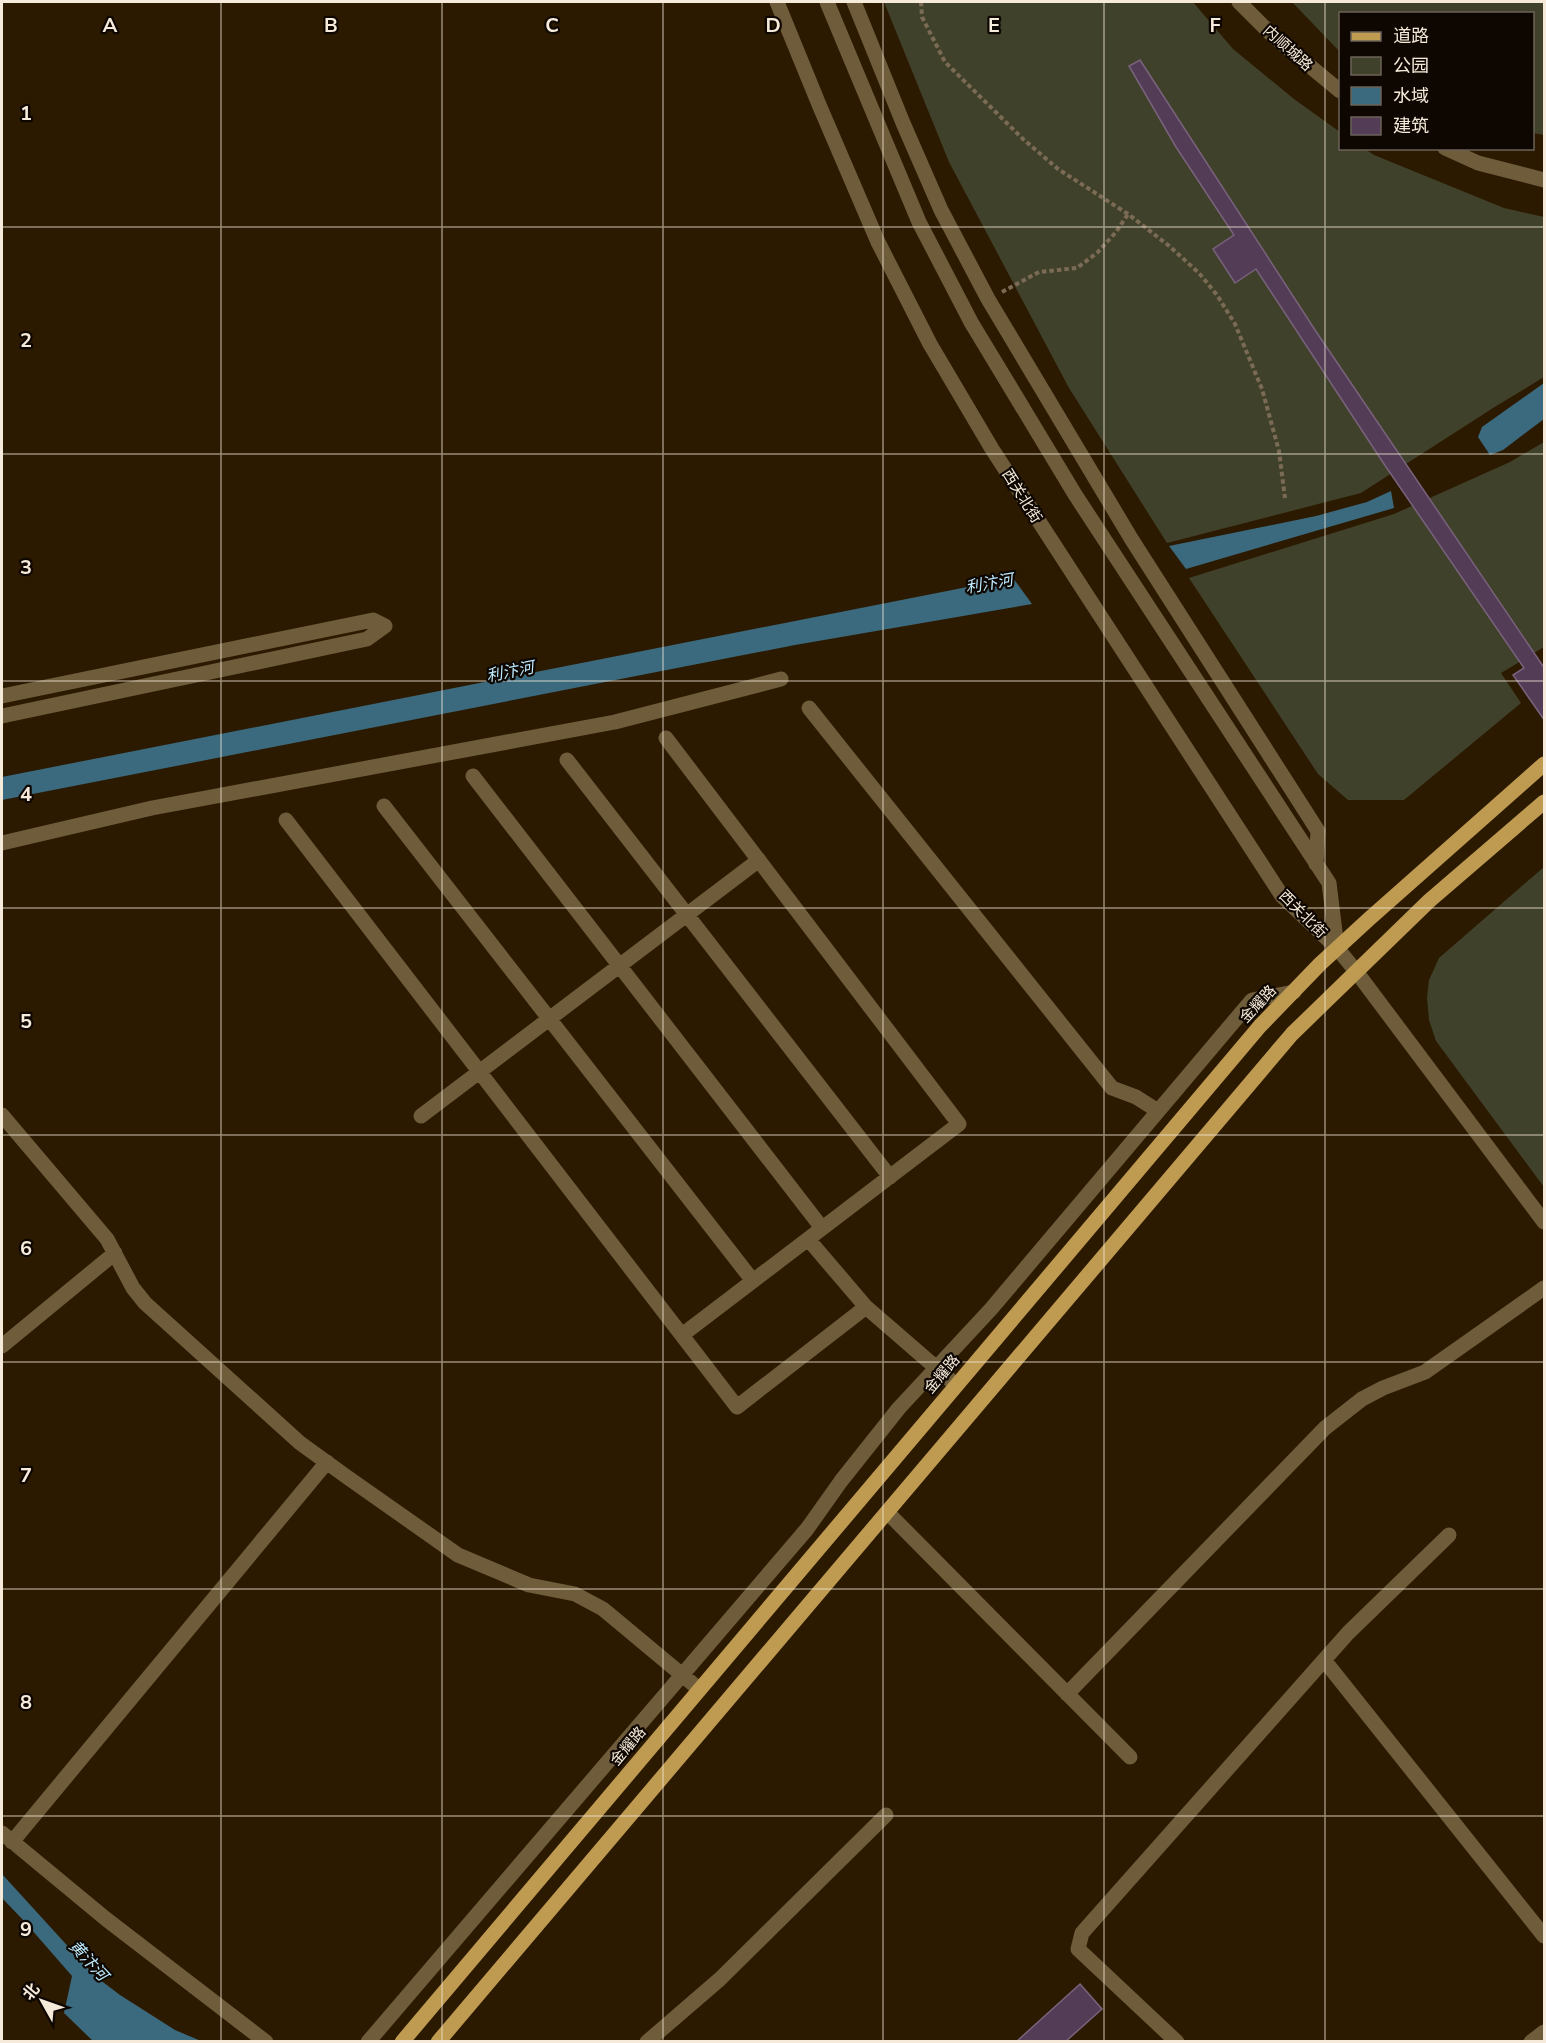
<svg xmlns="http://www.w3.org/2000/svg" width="1546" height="2043" viewBox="0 0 1546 2043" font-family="'Nunito Sans','Noto Sans SC',sans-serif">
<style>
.green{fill:#40412a}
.water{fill:#3b6a7e}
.building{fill:#533d56;stroke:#79627c;stroke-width:1.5}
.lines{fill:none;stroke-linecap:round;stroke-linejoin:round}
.path{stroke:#7b6b55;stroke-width:4;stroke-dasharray:4.5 3;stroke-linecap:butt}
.minor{stroke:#6e5c3b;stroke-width:15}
.major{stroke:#bf9a51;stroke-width:15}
.grid{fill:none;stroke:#f6eada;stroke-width:1.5;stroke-opacity:0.55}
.labels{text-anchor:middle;stroke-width:4.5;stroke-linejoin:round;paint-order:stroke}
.street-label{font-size:15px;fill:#f6eada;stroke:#0e0701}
.water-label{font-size:16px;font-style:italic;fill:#bde9fe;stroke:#0e0701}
.grid-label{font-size:20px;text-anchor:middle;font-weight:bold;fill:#f6eada;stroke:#0e0701;stroke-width:4.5;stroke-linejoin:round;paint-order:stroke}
</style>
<rect width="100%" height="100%" fill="#2c1a00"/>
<!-- green -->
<path class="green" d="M884 2H1193L1233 49 1294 99 1340 132V148L1365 149 1374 155 1504 208 1544 217V377L1493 408 1361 493 1167 543 1069 388 949 162Z
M1292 2H1544V135L1533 133 1532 14H1340V52Z
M1544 442V647L1501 673 1521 703 1404 800H1348L1318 774 1189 578 1394 514 1510 462Z
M1544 867V1187L1436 1041 1429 1020 1427 998 1429 980 1439 958Z"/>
<!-- water -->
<path class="water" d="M1544 383V419L1503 450 1490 455 1478 437 1482 427Z
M1391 491 1394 508 1186 569 1169 546 1316 516 1367 502Z
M1013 578 1032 604 795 645 2 800V777Z
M2 1874 95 1976 120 1995 175 2030 201 2041 94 2042 64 2013 72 1976 24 1921 2 1898Z"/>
<!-- building -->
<path class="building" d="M1140 60 1317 333 1545 669V721L1513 675 1524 668 1384 464 1256 269 1235 283 1213 249 1234 235 1176 147 1129 66Z
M1080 1984 1102 2009 1065 2042H1016Z"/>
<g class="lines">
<!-- path -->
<path class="path" d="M921 2 922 17 945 62 1023 139 1058 169 1128 214 1168 245 1199 273 1217 295 1235 324 1262 389 1279 451 1285 498
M1002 292 1039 272 1077 268 1097 253 1116 232 1128 214"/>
<!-- minor -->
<path class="minor" d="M777 2 820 107 878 242 930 344 992 449 1282 896 1337 948 1355 970 1544 1222
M827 2 919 222 971 322 1076 496 1329 883 1337 948
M854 2 903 123 941 210 988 299 1132 540 1318 831 1316 864
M1239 2 1271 34 1340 91
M1445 148 1478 163 1544 180
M2 696 373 620 385 626 367 639 2 716
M809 708 1112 1088 1136 1097 1158 1111
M666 738 959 1124 682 1335
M567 760 890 1177
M473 776 822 1228
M384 806 753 1281
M286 820 737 1407 866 1307 956 1385
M2 843 152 808 615 722 781 679
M2 1115 107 1239 133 1288 145 1303 300 1443 347 1477 458 1555 529 1585 575 1594 603 1609 699 1689
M421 1116 759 860
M808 1239 866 1307
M2 1346 115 1253
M887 1512 1130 1757
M1324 1660 1544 1936
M1067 1694 1325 1428 1362 1399 1383 1388 1425 1372 1544 1288
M2 1833 106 1919 266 2042
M12 1842 327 1462
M368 2042 807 1529 841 1481 899 1408 991 1309 1252 1000 1294 992
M647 2042 720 1979 886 1815
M1177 2042 1078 1949 1082 1933 1348 1633 1449 1535
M1531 2042 1544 2032"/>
<!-- major -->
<path class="major" d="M402 2042 1260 1026 1320 964 1369 919 1544 764
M438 2042 1292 1034 1429 901 1544 802"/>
</g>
<!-- grid -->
<path class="grid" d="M221 2V2042M442 2V2042M663 2V2042M883 2V2042M1104 2V2042M1325 2V2042M2 227H1544M2 454H1544M2 681H1544M2 908H1544M2 1135H1544M2 1362H1544M2 1589H1544M2 1816H1544"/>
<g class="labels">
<!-- street labels -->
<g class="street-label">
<text transform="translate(1288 48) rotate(42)" y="5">内顺城路</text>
<text transform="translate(1022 496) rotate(58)" y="5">西关北街</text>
<text transform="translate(1303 914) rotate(45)" y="5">西关北街</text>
<text transform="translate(1258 1004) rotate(-47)" y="5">金耀路</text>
<text transform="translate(942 1374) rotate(-50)" y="5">金耀路</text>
<text transform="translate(628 1746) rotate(-50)" y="5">金耀路</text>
</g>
<!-- water labels -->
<g class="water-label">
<text transform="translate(989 583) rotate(-10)" y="6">利汴河</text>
<text transform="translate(510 671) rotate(-11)" y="6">利汴河</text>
<text transform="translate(89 1960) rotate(47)" y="6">黄汴河</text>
</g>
</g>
<g class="grid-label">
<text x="110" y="32">A</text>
<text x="331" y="32">B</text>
<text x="552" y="32">C</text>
<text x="773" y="32">D</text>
<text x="994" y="32">E</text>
<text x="1215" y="32">F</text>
<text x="26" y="120">1</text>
<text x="26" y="347">2</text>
<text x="26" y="574">3</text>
<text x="26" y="801">4</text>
<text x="26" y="1028">5</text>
<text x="26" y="1255">6</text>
<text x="26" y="1482">7</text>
<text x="26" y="1709">8</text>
<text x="26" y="1936">9</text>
</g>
<!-- border -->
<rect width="1546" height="2043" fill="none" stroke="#f6eada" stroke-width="6"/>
<!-- legend -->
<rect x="1339" y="12" width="195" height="138" fill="#0e0701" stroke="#6b6258" stroke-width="1.5"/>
<rect x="1351" y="32" width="30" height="9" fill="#bf9a51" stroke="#6b6258" stroke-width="1.5"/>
<text x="1393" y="42" font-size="18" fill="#f6eada">道路</text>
<rect x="1351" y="57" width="30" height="18" fill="#40412a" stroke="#6b6258" stroke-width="1.5"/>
<text x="1393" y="72" font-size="18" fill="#f6eada">公园</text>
<rect x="1351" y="87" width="30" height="18" fill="#3b6a7e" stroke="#6b6258" stroke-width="1.5"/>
<text x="1393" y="102" font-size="18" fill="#f6eada">水域</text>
<rect x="1351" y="117" width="30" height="18" fill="#533d56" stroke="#6b6258" stroke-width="1.5"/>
<text x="1393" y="132" font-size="18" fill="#f6eada">建筑</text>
<!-- north arrow -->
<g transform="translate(42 2001) rotate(310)" stroke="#0e0701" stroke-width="4.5" paint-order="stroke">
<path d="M0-4.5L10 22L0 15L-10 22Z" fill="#f6eada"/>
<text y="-9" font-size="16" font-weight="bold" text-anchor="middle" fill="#f6eada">北</text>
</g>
</svg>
